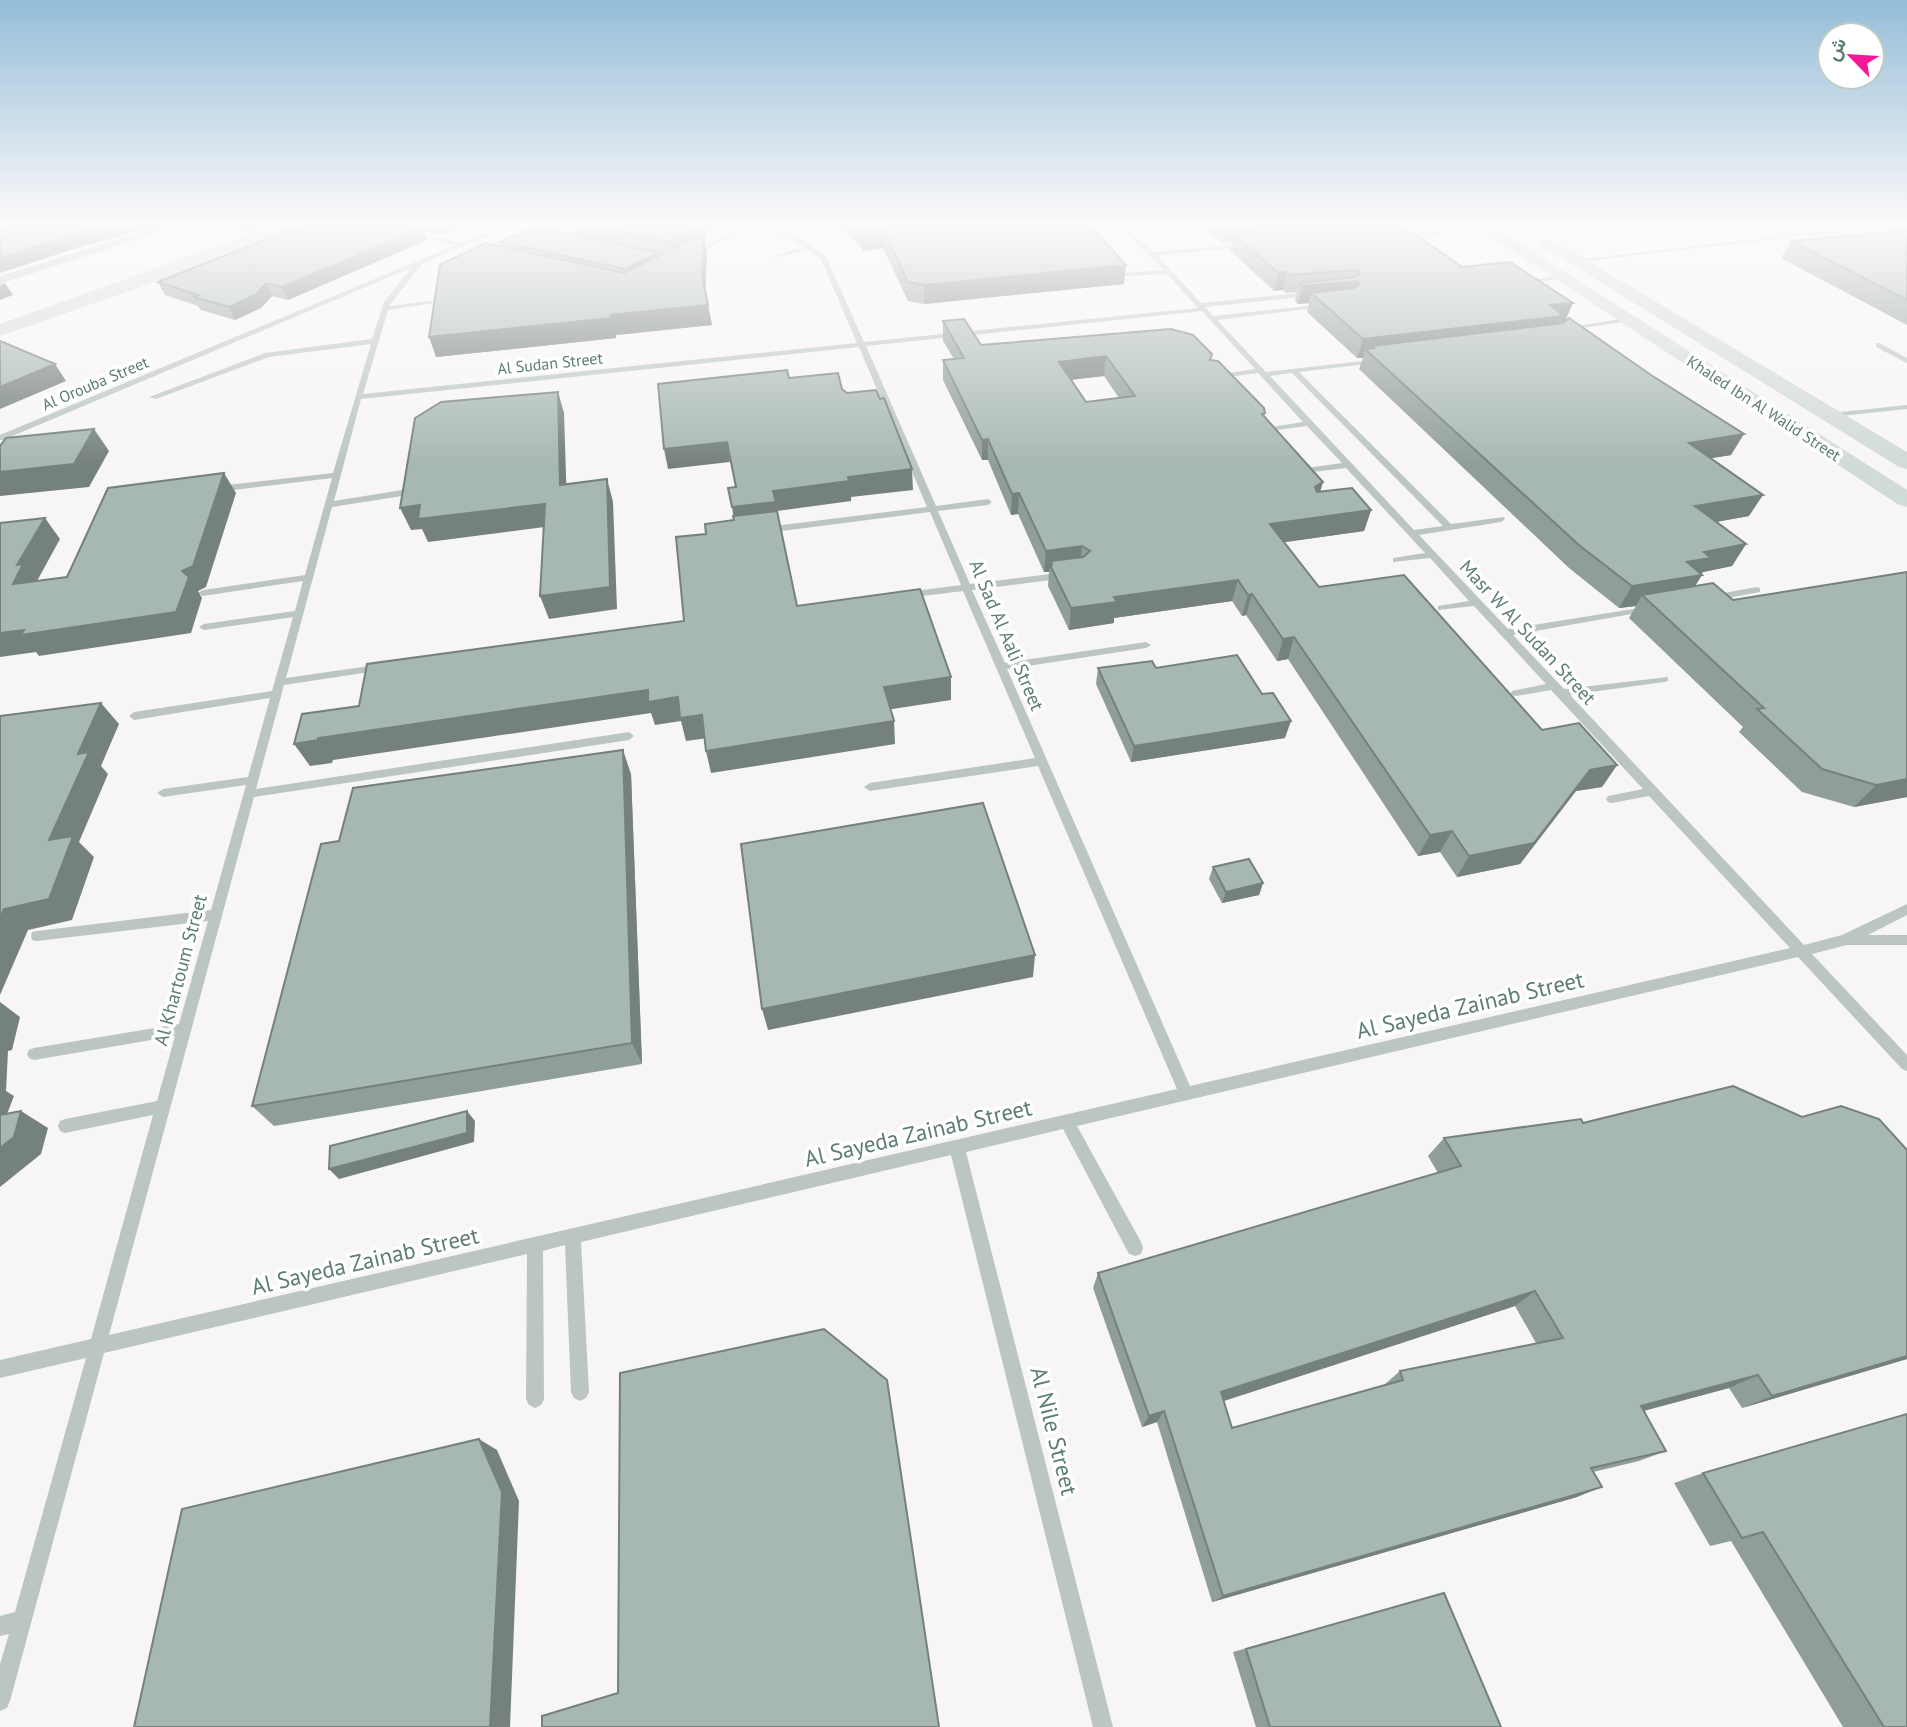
<svg xmlns="http://www.w3.org/2000/svg" width="1907" height="1727" viewBox="0 0 1907 1727" font-family="'PT Sans',Vazirmatn,sans-serif">
<style>
.lines{fill:none;stroke-linecap:round;stroke-linejoin:round}
.lane{fill:#bbc6c2;fill-rule:evenodd}
.street{fill:#bbc6c2;fill-rule:evenodd}
.secondary{fill:#d1dbd8;fill-rule:evenodd}
.wall{fill:#909e98;fill-rule:evenodd}
.shaded-wall{fill:#75817c}
.building{fill:#a7b8b1;stroke:#75817c;stroke-width:2;fill-rule:evenodd}
.labels{text-anchor:middle;stroke-width:7;stroke-linejoin:round;paint-order:stroke}
.far-street-label{font-size:16px;fill:#5c7d71;stroke:#fff}
.street-label{font-size:19px;fill:#5c7d71;stroke:#fff}
.near-street-label{font-size:23px;fill:#5c7d71;stroke:#fff}
</style>
<rect width="100%" height="100%" fill="#f8f5f5"/>
<g class="lines">
<!-- lane -->
<path class="lane" d="M377 225H385L462 243 506 225H513L422 264 389 306 431 301 434 303 388 310 363 394 857 343 821 259 808 250 774 258V256L804 247 793 239 756 225C769 225 787 231 798 237 804 241 808 244 814 246V248L826 257 864 342 1198 308 1167 274 1124 276 1123 275 1126 273 1164 270 1118 225H1124L1153 252 1248 244 1246 247 1157 255 1201 303 1311 292 1314 294 1311 296 1205 307 1213 316 1326 304V306L1324 307 1217 320 1266 372 1379 359V363H1376L1299 372 1451 524 1504 517 1505 519 1501 522 1419 535 1508 629 1652 606V610L1649 611 1513 635 1564 689 1668 677V681L1664 682 1570 695 1804 945 1842 935 1907 904V915L1868 935H1907V945H1847L1812 954 1907 1055V1071L1902 1069 1798 957 1077 1126 1141 1242 1143 1248 1141 1254 1135 1256 1129 1254 1063 1129 966 1152 1113 1727H1093L951 1155 581 1242 589 1392 586 1398 580 1401 574 1398 571 1392 565 1245 543 1251 544 1399 541 1405 535 1408 529 1405 526 1399 527 1254 104 1353 10 1701 7 1708 0 1711V1664L9 1634 0 1636V1616L15 1612 86 1358 0 1378V1360L91 1339 153 1115 65 1133 60 1131 58 1126 60 1121 65 1119 157 1101 175 1036 34 1060 29 1058 27 1054 29 1050 34 1048 179 1024 208 921 37 941 32 940 31 936 32 932 37 931 211 910 246 785 163 797 157 793 163 789 248 777 270 698 134 720 129 716 134 712 272 691 293 617 204 630 199 627 204 624 295 611 303 581 203 596 198 593 203 590 305 575 332 478 218 492 214 489 218 486 333 473 371 344 269 357 156 399 149 397 265 353 372 339 384 302 411 268 3 440H0V435L456 245ZM1202 311 1255 369 1216 375 1212 377 1213 379 1258 373 1303 422 1265 428 1261 430 1262 432 1307 426 1342 463 1299 469 1295 472 1296 474 1346 468 1425 553 1393 558V562L1430 558 1469 601 1438 606V610L1474 606 1546 684 1512 691 1511 693 1512 695 1516 696 1551 690 1643 789 1608 796 1606 799 1608 802 1612 803 1649 796 1790 948 1190 1086 1007 669 1146 648 1151 645 1146 642 1005 663 972 590 1066 578 1071 575 1066 572 970 584 938 511 988 505 992 502 988 499 936 506 866 346ZM859 347 927 507 766 527 762 530 766 533 930 512 961 585 907 592 902 595 907 598 963 591 1035 758 870 783 864 787 870 791 1038 766 1177 1089 109 1335 254 797 629 740 634 736 629 732 256 789 284 685 383 670 388 667 383 664 286 678 332 507 402 496 406 493 402 490 334 501 361 399ZM1292 373 1443 526 1414 530 1270 376Z
M746 225H753L693 256 688 255Z
M1881 225H1896L1577 262 1574 260Z
M1486 226 1488 229 1411 237 1408 235Z
M1562 275 1565 277 1564 278 1524 284 1521 282Z
M1627 318 1630 320 1629 321 1581 328 1578 326Z
M1879 343 1907 358V363L1876 347V343Z
M1907 405V409L1831 417 1827 415 1831 413Z
M1757 587 1760 588V592L1712 601 1707 598 1712 595Z"/>
<!-- street -->
<path class="street" d="M164 225H181L0 284V276Z
M223 225H242L272 234 266 238Z"/>
<!-- secondary -->
<path class="secondary" d="M276 225H297L295 228 172 276 0 336V324Z
M1473 225H1491L1907 490V507L1899 505Z
M1548 237 1907 452V469L1899 467 1542 246 1540 242Z"/>
</g>
<!-- wall -->
<path class="wall" d="M302 225H470L439 235 424 231 427 240 288 300 272 296 261 308 235 320 201 310 198 306 165 295 158 282Z
M573 225H717L698 234 699 237 704 234 707 253 705 291 712 325 616 335V338L436 357 500 247 499 242 576 235Z
M841 225H1090L1124 284 924 304 908 301 883 248 863 251Z
M1203 225H1402L1462 267 1573 303 1565 321 1562 322 1561 323 1731 455 1711 458 1749 516 1716 522 1746 544 1732 566 1703 572 1695 586 1907 797 1854 807 1802 792 1739 732 1743 727 1629 618 1636 606 1619 608 1569 568 1359 369 1363 358H1357L1307 312 1309 303 1298 304 1295 301 1297 292 1286 293 1283 290 1274 291 1230 250 1232 242 1222 243Z
M1907 230V325L1781 258 1791 241Z
M943 321 981 345 1210 360 1265 413 1264 416 1320 492 1371 510 1364 531 1284 542 1319 587 1542 730 1617 765 1602 787 1576 791 1520 864 1457 877 1440 852 1418 856 1288 659 1277 661 1246 615 1242 616 1232 601 1114 618V623L1069 630 1048 586 1049 572H1044L1018 514 1011 515 988 460H982L943 380V360L954 359 943 341ZM1104 376 1119 398 1086 402 1071 380Z
M1098 668H1156L1285 738 1131 762 1096 684Z
M631 774 642 1064 274 1126 252 1106 339 841Z
M1213 867 1263 883 1259 895 1222 903 1209 879Z
M1802 1117 1907 1150V1359L1742 1408 1729 1388 1644 1411 1666 1451 1639 1461 1593 1472 1577 1497 1212 1602 1157 1422 1142 1427 1093 1288 1098 1273 1438 1173 1428 1156 1444 1138 1583 1123ZM1515 1306 1536 1343 1400 1371 1384 1385 1232 1428 1224 1401Z
M1907 1414V1727H1843L1731 1541 1710 1546 1674 1483 1703 1473Z
M1444 1593 1501 1727H1256L1233 1652Z"/>
<!-- shaded-wall -->
<path class="shaded-wall" d="M111 225H161L80 247 0 273V258L73 235Z
M436 225H470L439 235Z
M694 225H717L698 234 700 246 674 260 670 242 695 229Z
M423 228 427 240 288 300 282 287Z
M883 229V248L863 251 861 232Z
M704 234 707 253 705 294 702 275Z
M658 253 661 267 628 283 625 269Z
M1126 265 1124 284 924 304V285Z
M1287 272 1283 290 1274 291 1278 273Z
M1358 281 1353 299 1311 293 1309 303 1298 304 1303 286Z
M5 283 13 295 0 300V285Z
M266 283 272 296 261 308 235 320 229 307Z
M1573 303 1565 321 1562 322 1556 334 1374 348 1372 346 1370 353 1365 349 1363 358H1357L1363 339 1550 305Z
M708 305 712 325 616 335V338L436 357 429 337 611 315Z
M1106 356 1104 376 1057 381 1059 362Z
M55 364 66 381 0 409V387Z
M558 392 564 413 567 507 560 485Z
M94 429 109 451 89 487 0 496V472Z
M1744 434 1731 455 1677 464 1689 443Z
M988 439V460H982V440Z
M727 442 730 462 668 469 664 449Z
M912 469 913 490 851 497V501L777 511 735 527 732 507 773 491 848 477Z
M224 473 236 493 206 587 198 591 202 598 191 633 39 656 36 652 0 657V633L182 571Z
M607 479 613 502 617 609 549 619 540 596Z
M1323 482 1317 503 1315 487Z
M1019 493 1018 514 1011 515 1012 494Z
M1763 495 1749 516 1682 528 1695 506Z
M545 504 552 526 428 542 422 529 411 530 400 508 420 505Z
M1371 510 1364 531 1265 545 1270 524Z
M45 518 60 539 37 581 13 584 17 565Z
M1746 544 1732 566 1703 572 1700 575H1702L1688 597 1642 595 1636 606 1619 608 1632 586 1704 552Z
M1082 546 1080 567 1052 565 1051 561 1049 572H1044L1046 551Z
M1238 580 1232 601 1114 618V623L1069 630 1071 608 1114 597Z
M1252 594 1246 615 1242 616 1248 595Z
M1294 637 1288 659 1277 661 1283 639Z
M951 677V700L886 710 884 687Z
M648 690 678 697 702 715 708 738 686 741 681 721 655 725 651 713 333 760 332 763 310 766 294 744 318 738Z
M101 703 119 724 101 766 108 774 79 842 94 857 72 920 28 930 0 995V919L4 909 49 840 78 754Z
M894 721 895 744 711 773 706 751Z
M1291 721 1285 738 1131 762 1134 746Z
M623 750 631 774 642 1064 632 1043Z
M1617 765 1602 787 1576 791 1520 864 1457 877 1469 856 1590 770Z
M1907 779V797L1854 807 1876 785Z
M1452 831 1440 852 1418 856 1430 835Z
M1263 883 1259 895 1222 903 1226 892Z
M1035 955 1033 977 768 1030 762 1009Z
M0 1002 20 1017 12 1050 8 1051 6 1091 14 1096 0 1132Z
M21 1111 48 1128 41 1154 0 1187V1148Z
M467 1111 475 1121 474 1142 339 1179 329 1169Z
M1535 1291 1515 1306 1211 1405 1221 1392Z
M1907 1356V1359L1742 1408 1772 1396Z
M1758 1375 1729 1388 1616 1418 1641 1406Z
M1164 1411 1157 1422 1142 1427 1149 1416Z
M479 1439 497 1450 519 1501 510 1727H490Z
M1602 1487 1577 1497 1212 1602 1223 1596Z"/>
<!-- building -->
<path class="building" d="M0 225H111L73 235 0 258Z
M302 225H409L423 228 282 287 266 283 255 295 229 307 194 297 199 295 158 282Z
M589 225H682L697 228 670 242Z
M855 225H1090L1126 265 924 285 908 282 883 229 861 232Z
M1255 225H1402L1462 267 1510 262 1573 303 1550 305 1564 316 1363 339 1311 293 1354 288 1359 285 1358 281 1303 286 1299 283 1354 277 1359 274 1358 270 1290 275 1287 272 1278 273 1233 233 1252 231Z
M537 226 658 253 625 269 499 242Z
M1907 230V300L1791 241Z
M704 234 702 275 708 305 611 315V318L429 337 440 265 485 243 624 273Z
M1569 318 1651 375 1744 434 1689 443 1763 495 1695 506 1746 544 1704 552 1711 558 1687 562 1702 575 1632 586 1580 546 1365 349 1374 348 1372 346 1563 323Z
M964 319 981 345 1171 329 1193 335 1212 354 1210 360 1218 361 1264 408 1265 413 1262 414 1323 482 1315 487 1317 492 1352 488 1371 510 1270 524 1319 587 1404 575 1542 730 1579 723 1617 765 1590 770 1534 843 1469 856 1452 831 1430 835 1294 637 1283 639 1252 594 1248 595 1238 580 1114 597 1117 602 1071 608 1050 565H1052L1051 561 1083 557 1090 551 1082 546 1046 551 1019 493 1012 494 988 439 982 440 943 360 964 358 943 321ZM1106 356 1135 396 1086 402 1059 362Z
M0 341 55 364 0 387Z
M787 370 789 378 838 373 842 389 847 393 876 390 880 399 884 398 912 469 848 477 849 481 773 491 776 502 732 507 728 488 736 487 727 442 664 449 658 384Z
M558 392 560 485 607 479 610 587 540 596 545 504 418 519 420 505 400 508 415 418 441 402Z
M94 429 74 464 0 472V446L6 438Z
M224 473 193 566 182 571 189 577 176 612 21 635 24 630 0 633V523L45 518 17 565 23 564 13 584 67 577 108 488Z
M777 511 797 606 920 589 951 677 884 687 894 721 706 751 702 715 680 718 678 697 648 702V690L318 738V740L294 744 302 714 359 706 367 664 684 621 676 537 706 534 705 524 734 520 733 516Z
M1907 572V779L1876 785 1822 769 1757 709 1764 708 1642 595 1713 583 1733 600Z
M1237 655 1262 694 1273 693 1291 721 1134 746 1098 668 1152 661 1156 668Z
M101 703 78 754 89 752 49 840 73 836 49 899 4 909 0 919V716Z
M623 750 632 1043 252 1106 321 844 339 841 353 788Z
M983 803 1035 955 762 1009 741 844Z
M1249 859 1263 883 1226 892 1213 867Z
M1733 1086 1802 1117 1841 1106 1879 1119 1907 1150V1356L1772 1396 1758 1375 1641 1406 1666 1451 1591 1468 1602 1487 1223 1596 1164 1411 1149 1416 1098 1273 1461 1166 1444 1138 1581 1119 1583 1123ZM1535 1291 1563 1338 1400 1371 1403 1380 1232 1428 1221 1392Z
M21 1111 14 1137 0 1148V1115Z
M467 1111V1133L329 1169 330 1146Z
M824 1329 887 1380 939 1727H542V1716L618 1693 620 1373Z
M1907 1414V1727H1884L1763 1532 1742 1538 1703 1473Z
M479 1439 502 1492 490 1727H134L182 1509Z
M1444 1593 1501 1727H1270L1246 1649Z"/>
<!-- sky -->
<linearGradient id="sky" x2="0" y2="1"><stop stop-color="#94bdd8"/><stop offset="0.48" stop-color="#fcfafa"/><stop offset="1" stop-color="#fcfafa" stop-opacity="0"/></linearGradient>
<rect width="1907" height="466" fill="url(#sky)"/>
<g class="labels">
<!-- far-street labels -->
<g class="far-street-label">
<text transform="translate(550 363) rotate(-6)" y="6">Al Sudan Street</text>
<text transform="translate(95 383) rotate(-23)" y="6">Al Orouba Street</text>
<text transform="translate(1764 408) rotate(33)" y="6">Khaled Ibn Al Walid Street</text>
</g>
<!-- street labels -->
<g class="street-label">
<text transform="translate(1528 632) rotate(47)" y="7">Masr W Al Sudan Street</text>
<text transform="translate(1007 635) rotate(67)" y="7">Al Sad Al Aali Street</text>
<text transform="translate(180 970) rotate(-75)" y="7">Al Khartoum Street</text>
</g>
<!-- near-street labels -->
<g class="near-street-label">
<text transform="translate(1470 1005) rotate(-13)" y="8">Al Sayeda Zainab Street</text>
<text transform="translate(918 1133) rotate(-13)" y="8">Al Sayeda Zainab Street</text>
<text transform="translate(365 1261) rotate(-13)" y="8">Al Sayeda Zainab Street</text>
<text transform="translate(1054 1431) rotate(76)" y="8">Al Nile Street</text>
</g>
</g>
<!-- north arrow -->
<g transform="translate(1851 56) rotate(295)"><circle r="33" fill="#ffffff" stroke="#becbc6" stroke-width="2"/>
<path d="M0-5L12 26L0 18L-12 26Z" fill="#f61798"/>
<text y="-10" font-size="19" font-weight="bold" text-anchor="middle" fill="#5c7d71">ش</text>
</g>
</svg>
